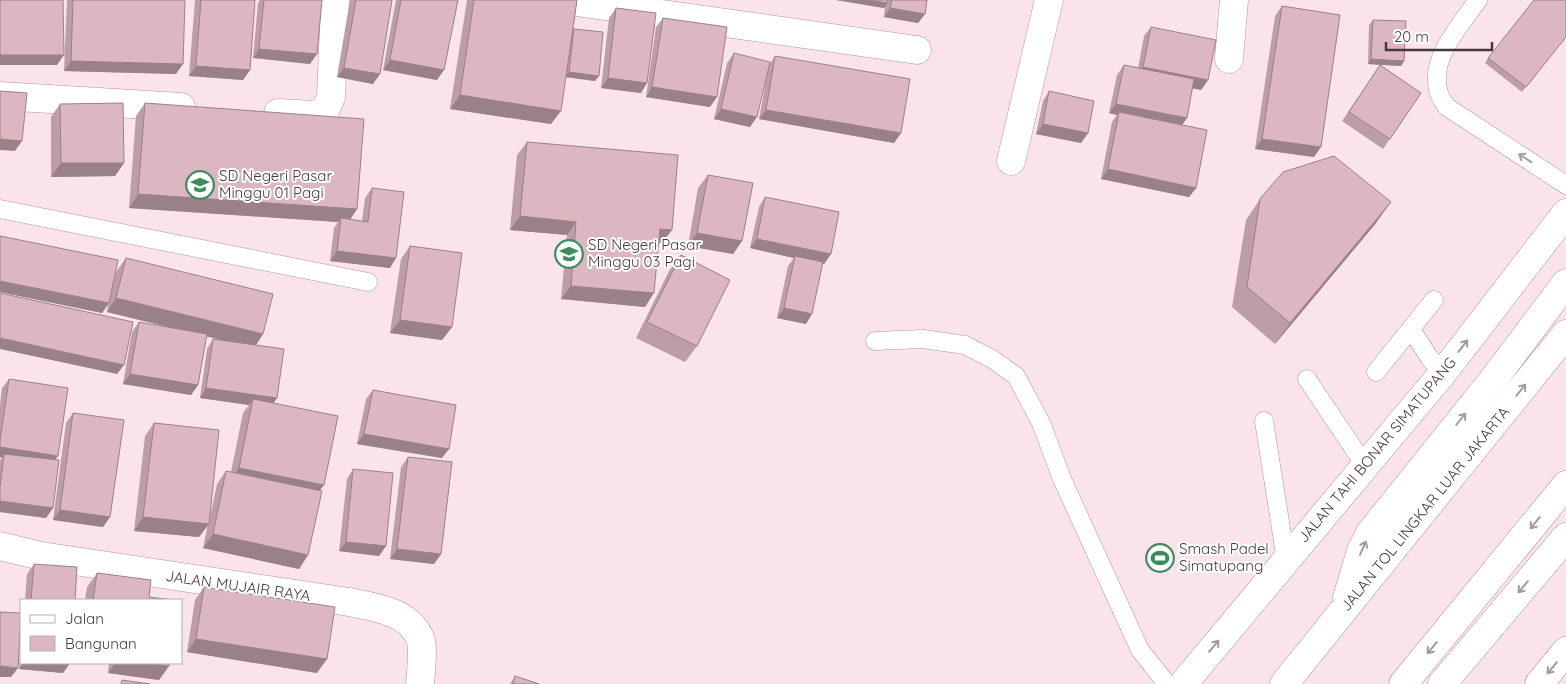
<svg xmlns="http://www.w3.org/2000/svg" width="1566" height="684" viewBox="0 0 1566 684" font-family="Quicksand,sans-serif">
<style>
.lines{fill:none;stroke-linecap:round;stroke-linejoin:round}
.lane-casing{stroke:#b6939d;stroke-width:19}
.street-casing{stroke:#b6939d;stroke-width:29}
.highway-casing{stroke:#b6939d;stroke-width:29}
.lane{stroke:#fff;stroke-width:18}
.street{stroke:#fff;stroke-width:28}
.highway{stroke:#fff;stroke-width:28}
.wall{fill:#bd9da7}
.shaded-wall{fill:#9a8088}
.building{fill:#dcb7c2;stroke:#9a8088}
.oneway{stroke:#a29b9d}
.labels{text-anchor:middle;stroke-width:4;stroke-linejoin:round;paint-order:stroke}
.poi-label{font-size:15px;fill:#46373b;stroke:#fff;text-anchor:start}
.street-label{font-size:15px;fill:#46373b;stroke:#fff}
</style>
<rect width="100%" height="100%" fill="#fae3ea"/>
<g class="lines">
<defs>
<path id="lane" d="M1478 0C1460 26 1428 59 1439 93 1440 98 1444 103 1447 107L1566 185
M0 209 368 282
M1411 329 1429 357 1442 374
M875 341 923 339 965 345 992 359 1016 376 1041 423 1062 479 1140 650 1167 684
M1376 372 1434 300
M1307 379 1366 467
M1264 421 1286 560"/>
<path id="street" d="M562 0 917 50
M1229 59 1234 0
M0 96 181 107
M278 113 314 115 325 111 331 97 335 0
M1011 161 1049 0
M0 546 41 556 349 602C374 607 411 611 421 641 423 649 421 675 420 684"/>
<path id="highway" d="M1347 598 1361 551 1370 533 1496 376 1566 283
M1183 684 1442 374 1566 213
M1284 684 1566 334
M1403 684 1566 485
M1442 684 1566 537
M1539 684 1566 651"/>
</defs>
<!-- lane casing -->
<use href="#lane" class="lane-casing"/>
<!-- street casing -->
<use href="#street" class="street-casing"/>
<!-- highway casing -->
<use href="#highway" class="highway-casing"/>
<!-- lane -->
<use href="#lane" class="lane"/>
<!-- street -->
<use href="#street" class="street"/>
<!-- highway -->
<use href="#highway" class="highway"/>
</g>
<!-- wall -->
<path class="wall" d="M67 0H185L176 74 64 71Z
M195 0H255L250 70 243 80 189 76Z
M260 0H322L310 64 253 58 258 3Z
M350 0H392L373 84 337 77Z
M396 0H458L437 80 383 70Z
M467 0H577L573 31 574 29 595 81 566 77 551 124 450 109Z
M836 0H927L925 14 918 23 884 17 885 6 884 8Z
M1282 6 1314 157 1255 149 1275 16Z
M616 8 641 93 601 88 609 18Z
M663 18 710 107 646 97 656 27Z
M1373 20 1404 61 1401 66 1368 64 1369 25Z
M1151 27 1208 80 1201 90 1193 88 1182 125 1196 188 1189 197 1101 179 1112 122 1117 115 1109 113 1117 75 1124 65 1138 68 1144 36Z
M1566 37 1522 92 1485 63 1488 58Z
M734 53 769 65 775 56 901 133 894 143 759 119 767 75 750 127 714 119 727 63Z
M1380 65 1421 93 1383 149 1342 121Z
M1049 91 1088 133 1081 143 1036 134 1043 101Z
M145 103 357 209 350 219 362 221 365 198 372 188 390 268 330 261 334 228 338 222 129 208 136 116Z
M60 104 124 163 115 176 51 177V117Z
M527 142 662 243H659L645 307 561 299 567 235 510 230 517 155Z
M708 175 742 241 733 254 688 246 698 188Z
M765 197 831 254 824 264H822L806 324 777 318 788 266 794 258 750 248 759 207Z
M1260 199 1376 223 1275 344 1232 307 1246 220Z
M0 236 112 288 116 272 126 258 263 334 256 345 277 398 273 403 320 491 308 555 299 569 203 548 208 524 199 537 134 531 145 436 154 423 209 522 217 484 226 471 231 472 243 413 249 405 200 398 207 349 213 339 224 340 206 336 198 385 191 395 123 384 132 332 139 322 177 329 107 312 108 304 102 313 0 292Z
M410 246 452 327 442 340 390 333 401 259Z
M681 255 697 346 685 362 636 338 669 271Z
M9 379 55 460 53 508 46 518 0 512V460L2 458 0 457V405L2 388Z
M373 390 442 458 357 444 366 399Z
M73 413 110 517 103 527 53 520 66 423Z
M408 457 441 554 434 564 390 559 401 467Z
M353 469 386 546 379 556 339 551 347 479Z
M34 564 75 600H25L27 574Z
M97 573 149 597 173 600H85L87 587Z
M204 587 317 673 187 652 195 600Z
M21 644V663H70L63 673 19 669Z
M109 663H169V666L159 680 108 673Z
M515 676 539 684H510Z"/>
<!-- shaded-wall -->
<path class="shaded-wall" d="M836 0H869L887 3 884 8Z
M890 8 925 14 918 23 884 17Z
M259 49 317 54 310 64 253 58Z
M0 55H64L57 65H0Z
M1371 59 1404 61 1401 66 1368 64Z
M390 60 444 70 437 80 383 70Z
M71 61 183 64 176 74 64 71Z
M196 66 250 70 243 80 189 76Z
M1143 67 1208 80 1201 90 1137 77Z
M344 68 380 74 373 84 337 77Z
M569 72 599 76 595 81 565 77Z
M608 78 647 83 641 93 601 88Z
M652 87 717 97 710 107 646 97Z
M460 95 561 111 551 124 450 109Z
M1116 104 1187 118 1180 128 1119 112 1117 115 1109 113Z
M721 109 757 117 750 127 714 119Z
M766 110 901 133 894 143 759 119Z
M1043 124 1088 133 1081 143 1036 134Z
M0 139 22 141 15 151 0 150Z
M1262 139 1321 147 1314 157 1255 149Z
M61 163H124L115 176 51 177Z
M1108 169 1196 188 1189 197 1101 179Z
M138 194 357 209 348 223 341 218 338 222 129 208Z
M1391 202 1376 223 1275 344 1290 323Z
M520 216 576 222 567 235 510 230Z
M660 229 672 230 662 243 650 242Z
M697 233 742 241 733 254 688 246Z
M757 239 831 254 824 264 794 258 795 256 794 258 750 248Z
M337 251 396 258 390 268 330 261Z
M0 281 109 303 102 313 0 292Z
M571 286 654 293 645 307 561 299Z
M116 298 263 334 254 348 107 312Z
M784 308 812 314 806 324 777 318Z
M400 320 452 327 442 340 390 333Z
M0 338 124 365 117 374 0 349Z
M130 374 198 385 191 395 123 384Z
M206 388 277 398 270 408 253 399 249 405 200 398Z
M364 434 449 449 442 458 357 444Z
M0 447 58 456 51 465 4 454 2 458 0 457Z
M239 468 324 485 314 498 229 482Z
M0 501 53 508 46 518 0 512Z
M60 510 110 517 103 527 53 520Z
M143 517 209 524 199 537 134 531Z
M213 534 308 555 299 569 203 548Z
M346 542 386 546 379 556 339 551Z
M397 549 441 554 434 564 390 559Z
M196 639 327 659 317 673 187 652Z
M24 663H70L63 673 19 669Z
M115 663H140L169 666 159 680 108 673Z
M0 666 18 668 11 677H0Z"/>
<!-- building -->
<path class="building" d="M0 0H63L64 55H0Z
M73 0H185L183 64 71 61Z
M201 0H255L250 70 196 66Z
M264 0H322L317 54 259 49Z
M356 0H392L380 74 344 68Z
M401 0H458L444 70 390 60Z
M474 0H577L561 111 460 95Z
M869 0H888L887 3Z
M892 0H927L925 14 890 8Z
M1534 0H1566V37L1526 87 1488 58Z
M1282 6 1340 15 1321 147 1262 139Z
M616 8 656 13 647 83 608 78Z
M663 18 727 27 717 97 652 87Z
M1373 20 1406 21 1404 61 1371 59Z
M1151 27 1216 40 1208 80 1143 67Z
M574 29 603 32 599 76 569 72Z
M734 53 770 62 757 117 721 109Z
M775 56 910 79 901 133 766 110Z
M1124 65 1194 79 1187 118 1116 104Z
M1380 65 1421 93 1390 139 1349 112Z
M0 91 27 93 22 141 0 139Z
M1049 91 1094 101 1088 133 1043 124Z
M123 103 124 163H61L60 104Z
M145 103 364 119 357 209 138 194Z
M1119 112 1207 130 1196 188 1108 169Z
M527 142 678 155 672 230 660 229 654 293 571 286 576 222 520 216Z
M1334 156 1391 202 1290 323 1247 287 1260 199 1283 172Z
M708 175 753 183 742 241 697 233Z
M372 188 404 192 396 258 337 251 341 218 368 222Z
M765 197 839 212 831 254 757 239Z
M0 236 118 260 109 303 0 281Z
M410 246 462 253 452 327 400 320Z
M681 255 730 280 697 346 647 322Z
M795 256 823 262 812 314 784 308Z
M126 258 273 294 263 334 116 298Z
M0 293 133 322 124 365 0 338Z
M139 322 207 334 198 385 130 374Z
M213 339 284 349 277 398 206 388Z
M9 379 68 388 58 456 0 447V441Z
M373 390 456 405 449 449 364 434Z
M253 399 338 416 324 485 239 468Z
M73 413 124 420 110 517 60 510Z
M154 423 219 430 209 524 143 517Z
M4 454 59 460 53 508 0 501V487Z
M408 457 452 462 441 554 397 549Z
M353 469 393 473 386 546 346 542Z
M226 471 322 491 308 555 213 534Z
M34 564 77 567 75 600H31Z
M97 573 151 580 149 597 173 600H93Z
M204 587 335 607 327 659 196 639Z
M0 612 21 613 18 668 0 666Z
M140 663H169V666Z
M515 676 539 684H513Z
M122 680 150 684H121Z"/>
<!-- one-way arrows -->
<defs><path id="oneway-shaft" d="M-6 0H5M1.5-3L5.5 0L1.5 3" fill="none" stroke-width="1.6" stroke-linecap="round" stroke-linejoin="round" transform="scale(1.25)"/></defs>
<g class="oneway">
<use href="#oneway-shaft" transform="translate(1525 158) rotate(-147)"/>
<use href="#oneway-shaft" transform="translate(1463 346) rotate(-52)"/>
<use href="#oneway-shaft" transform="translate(1521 390) rotate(-51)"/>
<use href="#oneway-shaft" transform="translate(1461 419) rotate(-51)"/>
<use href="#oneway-shaft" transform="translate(1535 523) rotate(129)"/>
<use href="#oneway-shaft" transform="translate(1363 548) rotate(-66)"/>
<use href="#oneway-shaft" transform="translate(1523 587) rotate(130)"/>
<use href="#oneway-shaft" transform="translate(1214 646) rotate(-50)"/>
<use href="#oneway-shaft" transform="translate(1432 648) rotate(129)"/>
<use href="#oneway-shaft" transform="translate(1552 668) rotate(130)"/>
</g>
<!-- icons -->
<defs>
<symbol id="school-ring" viewBox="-11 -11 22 22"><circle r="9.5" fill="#fff" stroke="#3c8d5d" stroke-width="1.5"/><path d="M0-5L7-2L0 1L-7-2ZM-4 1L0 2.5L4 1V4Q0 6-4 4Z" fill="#3c8d5d"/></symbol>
<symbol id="stadium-ring" viewBox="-11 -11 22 22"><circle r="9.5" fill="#fff" stroke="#3c8d5d" stroke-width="1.5"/><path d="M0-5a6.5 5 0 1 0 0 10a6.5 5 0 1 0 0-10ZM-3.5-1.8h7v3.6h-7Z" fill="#3c8d5d"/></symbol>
</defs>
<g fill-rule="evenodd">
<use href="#school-ring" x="184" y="169" width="32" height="32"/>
<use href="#school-ring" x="553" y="238" width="32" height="32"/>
<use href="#stadium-ring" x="1144" y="542" width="32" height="32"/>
</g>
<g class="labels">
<!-- poi labels -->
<g class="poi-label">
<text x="219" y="181">SD Negeri Pasar<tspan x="219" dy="17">Minggu 01 Pagi</tspan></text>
<text x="588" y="250">SD Negeri Pasar<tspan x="588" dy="17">Minggu 03 Pagi</tspan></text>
<text x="1179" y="554">Smash Padel<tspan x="1179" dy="17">Simatupang</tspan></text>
</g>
<!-- street labels -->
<g class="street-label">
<text transform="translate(1377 450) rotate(-50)" y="5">JALAN TAHI BONAR SIMATUPANG</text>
<text transform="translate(1425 509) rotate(-51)" y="5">JALAN TOL LINGKAR LUAR JAKARTA</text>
<text transform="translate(238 586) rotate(8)" y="5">JALAN MUJAIR RAYA</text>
</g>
</g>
<!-- legend -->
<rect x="20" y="599" width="162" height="65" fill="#ffffff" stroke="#b5afb1"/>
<rect x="30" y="615" width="25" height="8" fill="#ffffff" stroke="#b5afb1"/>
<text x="65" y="624" font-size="15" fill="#46373b">Jalan</text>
<rect x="30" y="636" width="25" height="15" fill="#dcb7c2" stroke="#b5afb1"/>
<text x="65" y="649" font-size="15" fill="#46373b">Bangunan</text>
<!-- scale -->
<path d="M1386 42v8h106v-8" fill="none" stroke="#46373b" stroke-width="2.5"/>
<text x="1394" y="42" font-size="15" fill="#46373b" stroke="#ffffff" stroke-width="4" paint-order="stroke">20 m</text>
</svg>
